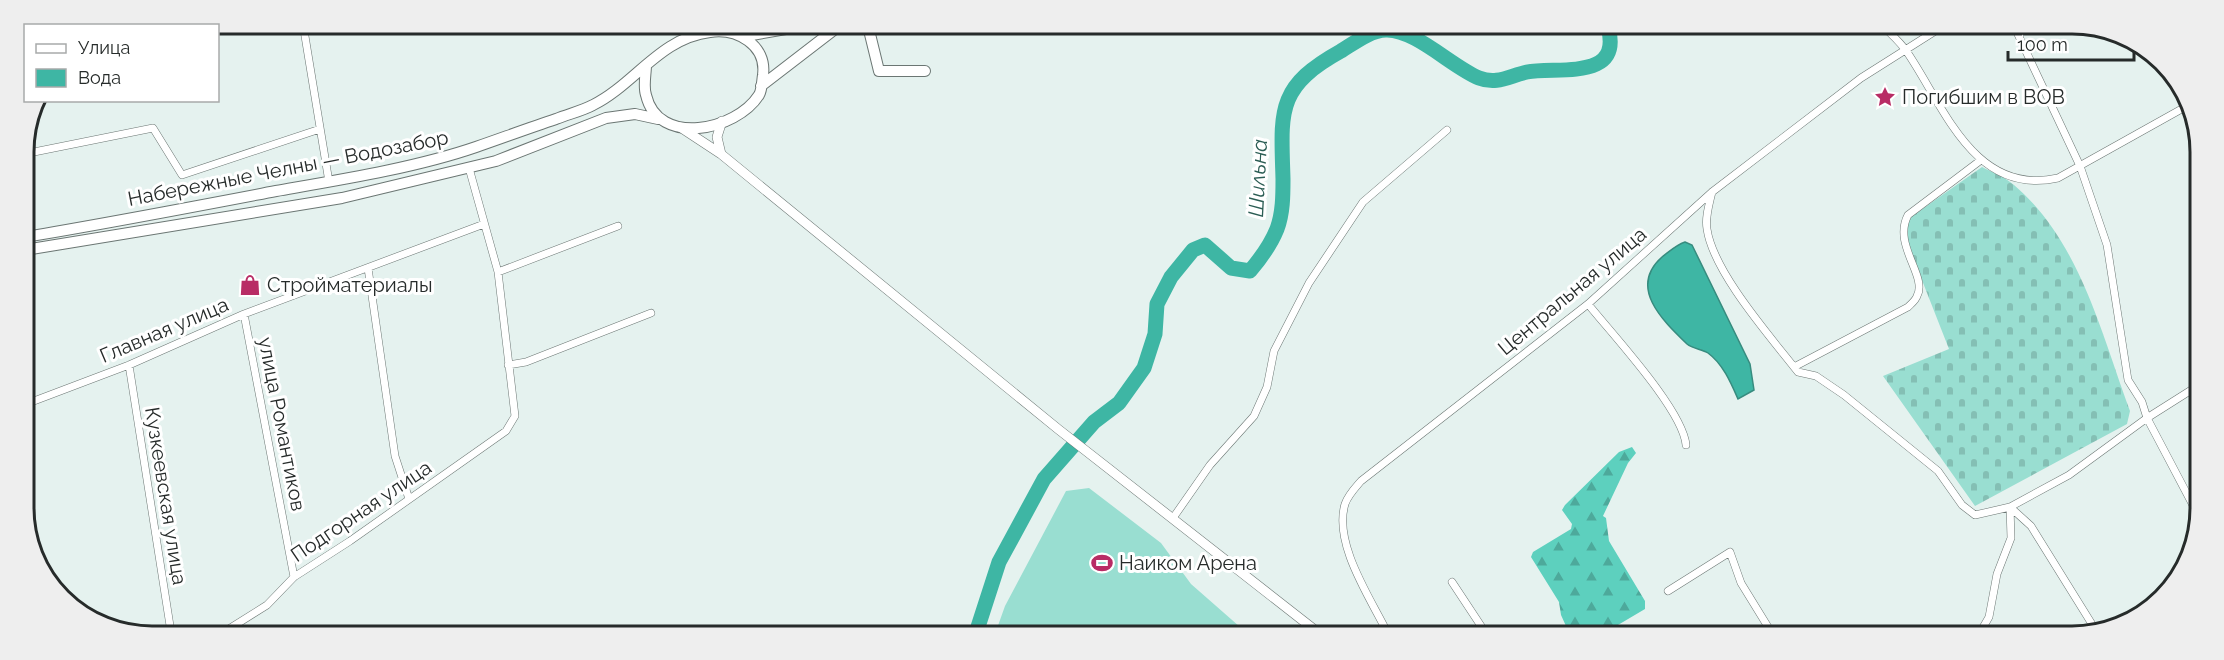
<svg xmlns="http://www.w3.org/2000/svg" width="2224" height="660" viewBox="0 0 2224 660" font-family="Raleway,sans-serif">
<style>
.forest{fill:url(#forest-firs)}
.cemetery{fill:url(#cemetery-stones)}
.garden{fill:#99ded1}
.water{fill:#3eb6a4;stroke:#378c7f;stroke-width:1.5}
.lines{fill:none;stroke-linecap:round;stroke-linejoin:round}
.river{stroke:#3eb6a4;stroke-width:15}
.minor-casing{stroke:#6b7673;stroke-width:8}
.tertiary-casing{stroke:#6b7673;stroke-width:10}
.secondary-casing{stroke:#6b7673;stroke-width:12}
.minor{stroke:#fff;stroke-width:7}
.tertiary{stroke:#fff;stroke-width:9}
.secondary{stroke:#fff;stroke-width:10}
.labels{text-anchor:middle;stroke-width:6;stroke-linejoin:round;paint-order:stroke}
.poi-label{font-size:20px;fill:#262b2a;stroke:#fff;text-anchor:start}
.street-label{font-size:20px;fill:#262b2a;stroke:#fff}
.water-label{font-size:21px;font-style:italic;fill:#2b5d54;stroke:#fff}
.rim{fill:none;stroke:#262b2a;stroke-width:3}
</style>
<defs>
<pattern id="forest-firs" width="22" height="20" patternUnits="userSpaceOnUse" patternTransform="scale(1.5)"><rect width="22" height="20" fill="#5dd0be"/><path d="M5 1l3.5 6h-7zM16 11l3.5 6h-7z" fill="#4da99b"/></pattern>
<pattern id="cemetery-stones" width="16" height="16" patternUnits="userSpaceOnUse" patternTransform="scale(1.5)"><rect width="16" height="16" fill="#99ded1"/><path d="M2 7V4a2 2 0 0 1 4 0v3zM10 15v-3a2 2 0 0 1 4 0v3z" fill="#84bfb4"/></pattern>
</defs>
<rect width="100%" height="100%" fill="#e5f2ef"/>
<!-- forest -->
<path class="forest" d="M1632 447 1636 453 1628 463 1603 516 1606 518 1609 541 1645 601V609L1601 635H1570L1561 615 1559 602 1531 557 1533 552 1571 529 1572 524 1562 510 1565 505 1619 452Z"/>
<!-- cemetery -->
<path class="cemetery" d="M1982 167C1992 172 2005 177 2014 185 2080 241 2101 333 2130 411L2127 424 1975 506 1883 376 1949 349 1907 242 1906 227 1911 217Z"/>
<!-- garden -->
<path class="garden" d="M1089 488 1161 543 1191 584 1248 634H995L1005 606 1066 491Z"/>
<!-- water -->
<path class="water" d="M1685 242 1692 245 1750 364 1754 390 1738 399C1731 383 1723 364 1708 353 1702 349 1693 349 1687 344 1662 320 1628 287 1662 257 1670 251 1676 245 1685 242Z"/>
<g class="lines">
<!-- river -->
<path class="river" d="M976 633 999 562 1044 479 1094 422 1119 403 1144 368 1155 334 1157 304 1171 277 1193 250 1205 245 1231 268 1250 271C1261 258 1271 244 1277 229 1283 213 1283 195 1283 179 1281 111 1276 87 1341 51 1354 43 1371 30 1386 30 1415 29 1452 67 1479 78 1497 85 1509 76 1527 72 1557 66 1623 82 1608 27"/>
<defs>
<path id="minor" d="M303 24 329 182
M1885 28C1892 35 1901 43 1907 52 1944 106 1974 197 2058 178L2187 106
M24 154 153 128 182 175 320 129
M1712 192C1709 205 1705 217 1707 229 1713 271 1768 334 1794 367L1798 372 1816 376 1844 395 1938 471 1962 505 1975 515 2010 507 2031 526 2095 629
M368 268 395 456 409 499
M498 272 618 226
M1588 304C1612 334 1683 410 1686 445
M244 314 294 577
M129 365 171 632
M508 365 526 362 651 313
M1794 367 1908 307C1911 304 1916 300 1917 296 1928 276 1892 245 1908 215L1981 160
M26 404 129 365 244 314 484 224
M26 494 35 548
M2196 511 2147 418 2196 387
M1173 518 1210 465 1254 416 1267 387 1274 351 1309 283 1363 202 1447 130
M1452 582 1487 635
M1668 591 1730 552 1741 583 1773 635
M224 632 267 605 294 577 350 541 506 431 515 416 498 272 469 168
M1388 634C1371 599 1333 544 1345 504 1348 495 1355 488 1361 481L1588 304 1712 192 1861 78 1940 28
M1978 636 1989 617 1997 574 2011 538 2010 507 2069 475 2147 418 2142 402 2128 380 2107 245 2080 166 2015 28"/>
<path id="tertiary" d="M680 127 721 154 1058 429 1320 634
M721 154 717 137 722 121"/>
<path id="secondary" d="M868 26 879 71H925
M746 36 809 25
M761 86 839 26
M25 237C109 223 192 207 276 191 339 180 415 168 476 147 502 138 529 128 556 119 568 114 582 111 593 105 635 84 660 38 710 32 737 28 767 45 763 75 762 81 762 90 759 95 736 131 658 147 646 95 643 86 646 74 646 65
M25 250 342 198 496 161 606 118 635 114 658 119"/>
</defs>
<!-- minor casing -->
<use href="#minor" class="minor-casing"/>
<!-- tertiary casing -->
<use href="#tertiary" class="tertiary-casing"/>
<!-- secondary casing -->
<use href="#secondary" class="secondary-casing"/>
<!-- minor -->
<use href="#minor" class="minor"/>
<!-- tertiary -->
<use href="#tertiary" class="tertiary"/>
<!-- secondary -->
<use href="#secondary" class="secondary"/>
</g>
<!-- icons -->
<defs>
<symbol id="sight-bare" viewBox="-9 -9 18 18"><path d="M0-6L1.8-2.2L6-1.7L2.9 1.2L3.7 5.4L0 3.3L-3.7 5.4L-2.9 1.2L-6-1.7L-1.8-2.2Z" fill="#b82c65" stroke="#fff" stroke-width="2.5" paint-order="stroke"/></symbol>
<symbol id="shop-bare" viewBox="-9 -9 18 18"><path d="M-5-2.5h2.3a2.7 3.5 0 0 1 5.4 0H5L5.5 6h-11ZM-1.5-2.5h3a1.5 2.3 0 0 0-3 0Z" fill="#b82c65" stroke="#fff" stroke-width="2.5" paint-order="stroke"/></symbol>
<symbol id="stadium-bare" viewBox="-9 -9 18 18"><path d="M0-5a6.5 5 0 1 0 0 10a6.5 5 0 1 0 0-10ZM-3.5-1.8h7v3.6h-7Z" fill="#b82c65" stroke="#fff" stroke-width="2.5" paint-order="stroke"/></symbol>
</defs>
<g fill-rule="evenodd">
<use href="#sight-bare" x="1870" y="82" width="30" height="30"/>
<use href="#shop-bare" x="235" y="270" width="30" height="30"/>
<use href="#stadium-bare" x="1087" y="548" width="30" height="30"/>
</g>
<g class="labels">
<!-- poi labels -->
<g class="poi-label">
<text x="1902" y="104">Погибшим в ВОВ</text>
<text x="267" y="292">Стройматериалы</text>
<text x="1119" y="570">Наиком Арена</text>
</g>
<!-- street labels -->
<g class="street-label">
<text transform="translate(288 168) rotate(-11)" y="7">Набережные Челны — Водозабор</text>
<text transform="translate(1572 291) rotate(-40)" y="7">Центральная улица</text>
<text transform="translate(164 330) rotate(-23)" y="7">Главная улица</text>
<text transform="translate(282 424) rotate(79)" y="7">улица Романтиков</text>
<text transform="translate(166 496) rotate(81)" y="7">Кузкеевская улица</text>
<text transform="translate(361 511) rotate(-34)" y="7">Подгорная улица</text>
</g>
<!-- water labels -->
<g class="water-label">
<text transform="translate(1258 178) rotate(-87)" y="7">Шильна</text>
</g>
</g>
<!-- crop -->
<path d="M0 0H2224V660H0ZM152 34H2072A118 118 0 0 1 2190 152V508A118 118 0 0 1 2072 626H152A118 118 0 0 1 34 508V152A118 118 0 0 1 152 34Z" fill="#eee" fill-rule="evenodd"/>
<path class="rim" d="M152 34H2072A118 118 0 0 1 2190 152V508A118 118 0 0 1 2072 626H152A118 118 0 0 1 34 508V152A118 118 0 0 1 152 34Z"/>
<!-- legend -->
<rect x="24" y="24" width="195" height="78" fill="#ffffff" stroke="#a8aaaa" stroke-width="1.5"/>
<rect x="36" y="44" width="30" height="9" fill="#ffffff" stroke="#a8aaaa" stroke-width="1.5"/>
<text x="78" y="54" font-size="18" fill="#262b2a">Улица</text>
<rect x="36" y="69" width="30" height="18" fill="#3eb6a4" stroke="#a8aaaa" stroke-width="1.5"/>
<text x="78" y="84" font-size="18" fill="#262b2a">Вода</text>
<!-- scale -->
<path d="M2008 51v9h126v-9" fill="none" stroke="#262b2a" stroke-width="3"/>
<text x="2017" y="51" font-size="18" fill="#262b2a" stroke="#ffffff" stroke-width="4.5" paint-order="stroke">100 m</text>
</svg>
